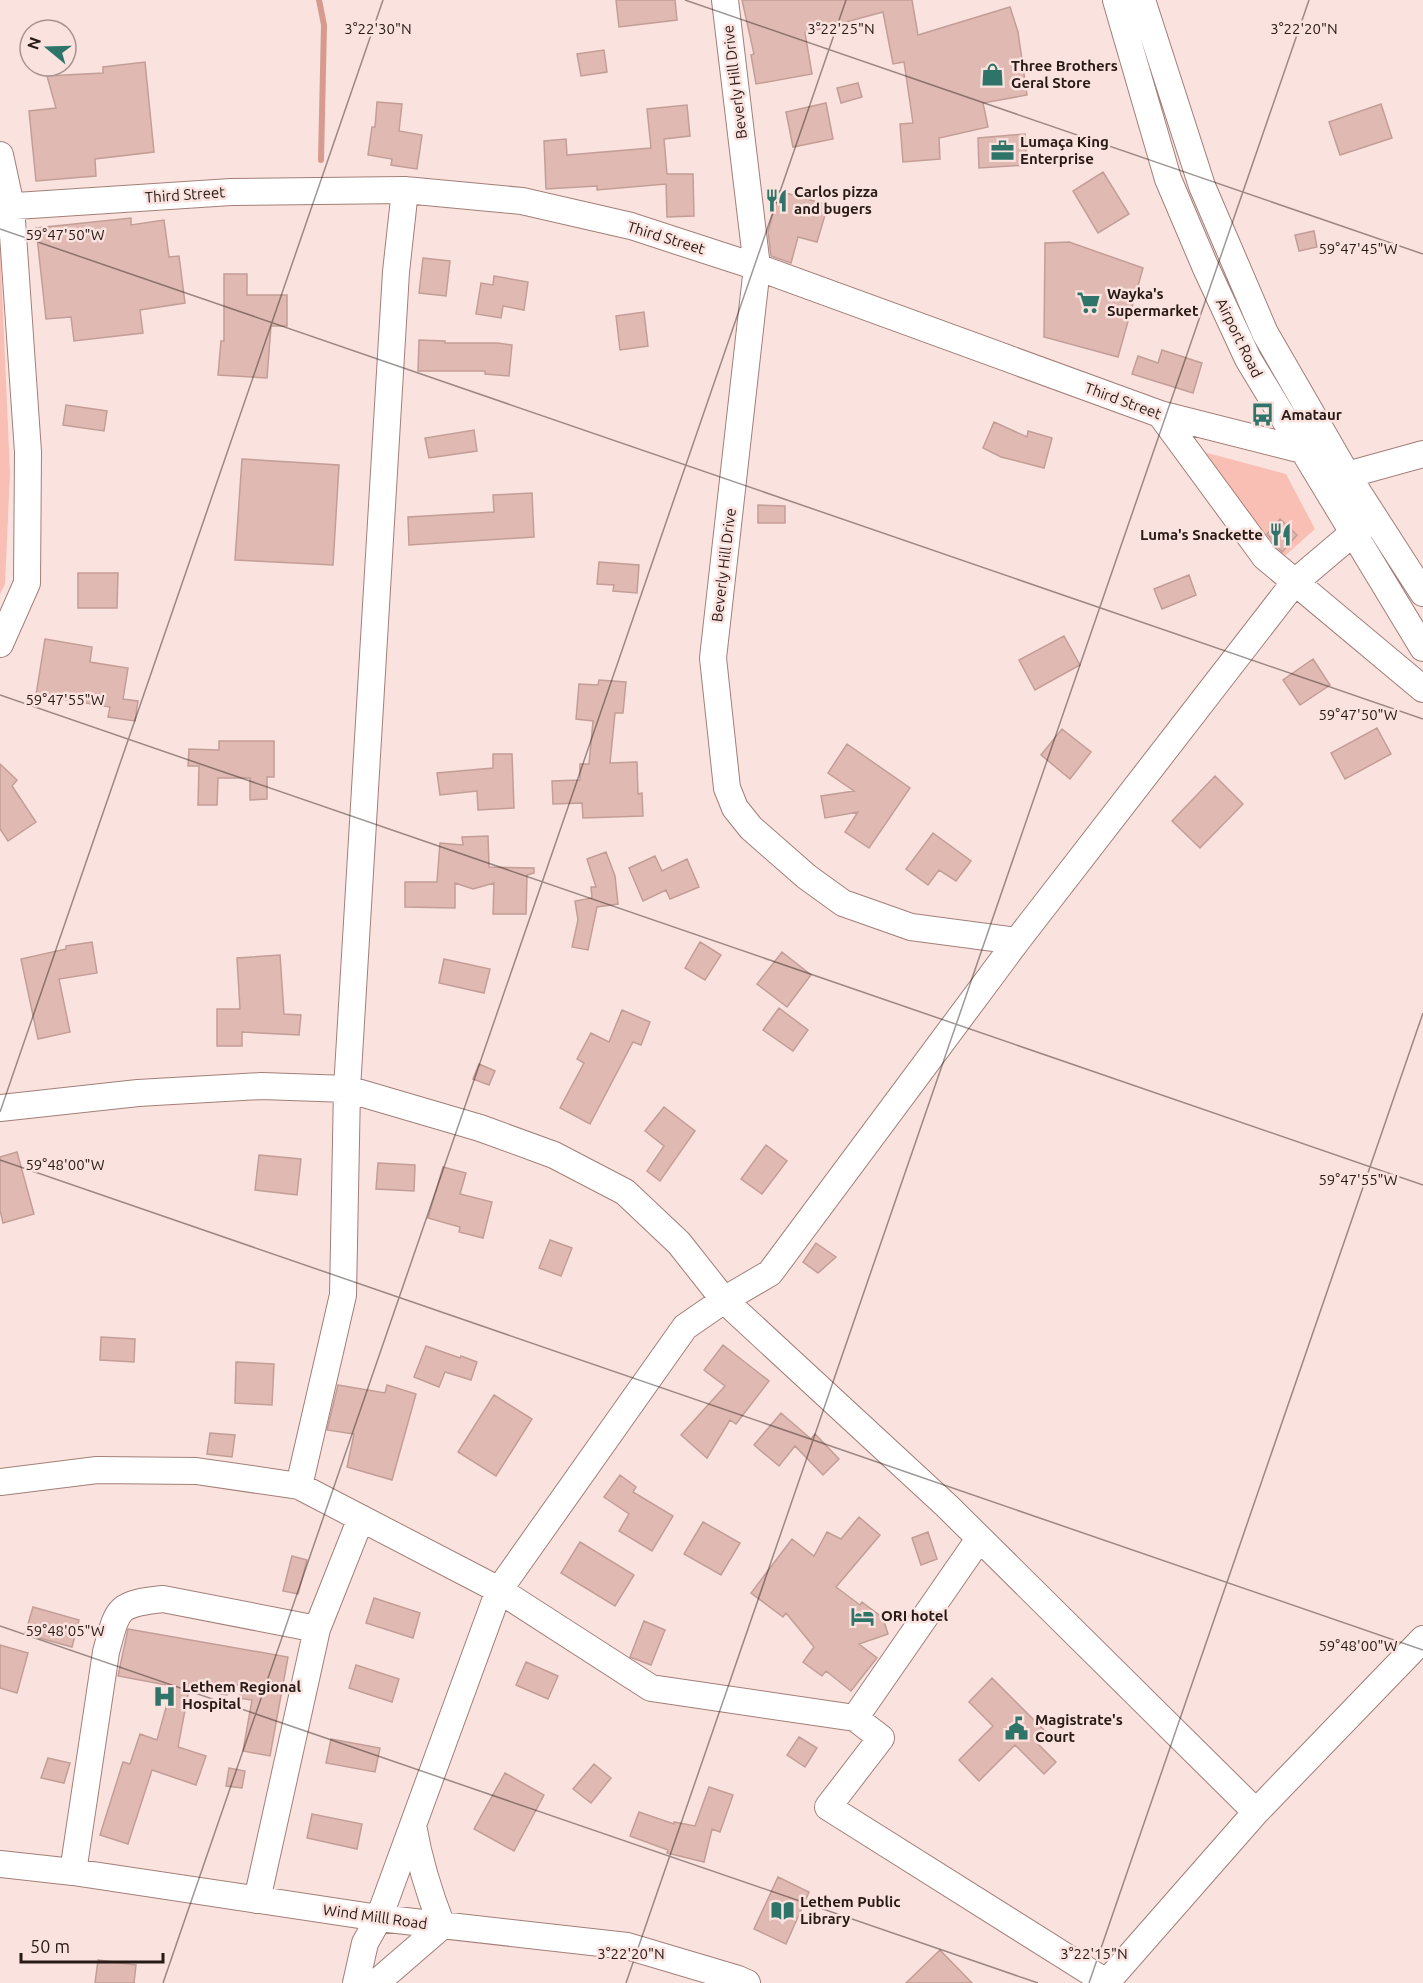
<svg xmlns="http://www.w3.org/2000/svg" width="1423" height="1983" viewBox="0 0 1423 1983" font-family="Ubuntu,sans-serif">
<style>
.green{fill:#f9bfb4}
.lines{fill:none;stroke-linecap:round;stroke-linejoin:round}
.stream{stroke:#d79a8e;stroke-width:6}
.building{fill:#dfb9b2;stroke:#c39e97;stroke-width:1.5}
.minor-casing{stroke:#a27f78;stroke-width:28}
.minor{stroke:#fff;stroke-width:26}
.ticks{fill:none;stroke:#281a17;stroke-width:1.5;stroke-opacity:0.45}
.labels{text-anchor:middle;stroke-width:5;stroke-linejoin:round;paint-order:stroke}
.poi-label{font-size:15px;font-weight:bold;fill:#281a17;stroke:#fae2de;text-anchor:start}
.street-label{font-size:15px;fill:#281a17;stroke:#fae2de}
.ticks-label{font-size:15px;text-anchor:middle;fill:#281a17;stroke:#fae2de;stroke-width:5;stroke-linejoin:round;paint-order:stroke}
</style>
<rect width="100%" height="100%" fill="#fae2de"/>
<!-- green -->
<path class="green" d="M0 244 10 473 5 584 0 594Z
M1200 451 1286 474 1315 529 1278 562Z"/>
<g class="lines">
<!-- stream -->
<path class="stream" d="M319 0 324 25 321 160"/>
</g>
<!-- building -->
<path class="building" d="M616 0H675L677 20 619 27Z
M742 0H912L918 35 1010 7 1018 32 1027 95 983 103 988 127 939 138 940 159 903 162 900 124 913 123 904 62 893 64 883 12 805 33 812 74 756 84 751 55 754 54Z
M604 50 607 72 581 76 577 54Z
M145 62 154 152 95 159 96 176 36 181 29 111 56 108 47 76 103 73V67Z
M858 83 862 97 841 103 837 88Z
M377 102 402 104 399 131 422 135 417 169 391 165 392 159 368 155 372 127H375Z
M826 103 833 139 793 147 786 112Z
M1381 104 1392 138 1340 155 1329 122Z
M687 105 690 136 664 139 667 174H693L694 216 667 217 666 184 597 190V186L546 189 544 141 566 139 567 155 651 148 647 109Z
M1025 134 1027 165 979 168 978 138Z
M1103 172 1129 214 1098 233 1073 191Z
M779 191 828 205 817 242 798 237 791 263 771 256 768 232Z
M131 218V225L164 220 169 257 179 256 185 303 140 310 143 333 74 341 71 317 46 319 36 228Z
M1314 231 1317 247 1299 251 1295 235Z
M1069 242 1143 268 1118 357 1044 337 1045 243Z
M423 258 450 261 446 296 419 293Z
M224 274H247V295H287V326H271L267 378 218 375 221 341H224Z
M494 276 528 282 524 310 503 306 501 318 476 314 481 283 493 285Z
M644 312 648 346 620 350 616 316Z
M419 340 445 341V343H497L512 345 509 376 485 374V371H418Z
M1162 350 1202 363 1193 393 1132 374 1138 356 1158 363Z
M66 405 107 411 104 431 63 425Z
M994 422 1027 437 1028 431 1052 438 1044 468 1001 457 983 448Z
M474 430 477 451 429 458 425 438Z
M242 459 339 465 333 565 235 560Z
M532 493 534 537 409 545 408 517 494 512 493 495Z
M758 505 785 506V523H758Z
M1280 519 1297 535 1282 552 1267 534Z
M599 562 639 565 637 593 613 591 614 585 597 584Z
M78 573H118L117 608H78Z
M1189 575 1196 595 1162 609 1154 589Z
M1064 636 1080 665 1035 690 1019 660Z
M45 639 92 647 90 662 128 668 123 699 138 701 135 721 108 717 110 707 36 695Z
M1313 659 1330 685 1300 705 1283 680Z
M599 680 626 682 623 713H615L610 763 637 762 638 794 642 793 643 816 583 818 582 803 553 804 552 781 580 780V764H589L593 721 576 719 579 684 598 685Z
M1377 728 1391 754 1345 779 1331 753Z
M1062 729 1091 752 1070 779 1041 755Z
M219 741H274V777H267V799L250 800V778H218L217 805H198L199 766H188L189 749 219 750Z
M847 744 910 788 869 848 845 832 858 812 825 818 821 796 854 791 828 773Z
M493 754H512L514 808 478 810 477 791 440 795 437 773 493 768Z
M0 764 17 780 12 786 36 822 8 841 0 829Z
M1215 776 1243 804 1200 848 1172 821Z
M933 833 971 861 956 881 939 870 928 885 906 869Z
M488 836 489 867 534 868V873L527 875 526 914H493L494 883 473 889 455 883V908L405 907V882H437L440 843 463 845 462 837Z
M606 852 615 876 618 904 597 907 588 950 572 947 578 920 575 901 592 898 591 887H596L587 859Z
M655 856 662 871 687 859 699 887 670 899 666 890 643 901 629 868Z
M92 942 97 973 59 979 70 1032 38 1039 21 959 66 949V946Z
M700 942 721 955 705 980 685 968Z
M782 952 811 975 787 1007 757 984Z
M280 955 284 1014 301 1015 299 1035 242 1032V1046H217V1009H240L237 958Z
M444 959 490 969 484 993 439 983Z
M779 1008 808 1030 793 1051 763 1030Z
M622 1010 650 1022 641 1045 633 1042 590 1124 560 1108 584 1063 577 1059 591 1033 609 1042Z
M479 1064 495 1071 489 1085 473 1079Z
M664 1107 695 1131 660 1181 647 1171 664 1146 645 1131Z
M766 1145 787 1161 762 1194 741 1179Z
M17 1152 34 1214 3 1223 0 1210V1157Z
M259 1155 301 1159 297 1195 255 1190Z
M378 1163 415 1165 414 1191 376 1189Z
M443 1167 466 1173 460 1194 492 1202 483 1238 459 1232 460 1227 428 1218Z
M550 1240 572 1248 561 1276 539 1268Z
M816 1243 836 1257 818 1273 803 1262Z
M101 1337 135 1339 134 1362 100 1360Z
M723 1345 769 1381 736 1424 730 1420 707 1458 681 1435 725 1386 704 1370Z
M426 1346 460 1358 461 1356 477 1362 471 1380 445 1372 439 1387 414 1377Z
M236 1362 274 1364 272 1405 235 1403Z
M338 1385 385 1393 387 1385 416 1394 392 1480 347 1467 354 1434 327 1430Z
M494 1395 532 1419 496 1476 458 1452Z
M781 1413 811 1439 815 1434 839 1459 823 1475 795 1446 779 1466 754 1445Z
M210 1433 235 1435 232 1457 207 1454Z
M620 1475 636 1487 633 1492 673 1516 652 1551 619 1531 629 1514 604 1497Z
M859 1517 880 1535 836 1587 860 1605 862 1602 883 1618 888 1634 859 1644 877 1658 851 1691 826 1671 822 1676 803 1662 814 1647 786 1613 783 1617 751 1593 792 1539 814 1556 827 1532 841 1539Z
M703 1522 740 1543 721 1575 684 1554Z
M928 1532 937 1559 921 1565 912 1538Z
M580 1542 634 1575 615 1606 561 1573Z
M292 1556 307 1560 298 1594 283 1591Z
M374 1598 420 1613 413 1638 366 1623Z
M33 1607 79 1620 72 1647 25 1634Z
M644 1621 665 1630 651 1665 630 1657Z
M128 1629 288 1657 270 1756 243 1751 252 1700 239 1698 241 1686 231 1683 227 1695 189 1689 178 1747 206 1756 196 1785 152 1770 128 1844 100 1835 123 1762 130 1764 140 1734 157 1740 172 1686 118 1676Z
M0 1645 28 1653 17 1693 0 1688Z
M526 1662 558 1676 548 1699 516 1685Z
M356 1665 399 1679 392 1702 349 1688Z
M992 1678 1047 1733 1037 1743 1056 1762 1044 1774 1015 1745 979 1781 959 1760 993 1726 969 1702Z
M799 1737 817 1748 805 1767 787 1755Z
M331 1739 380 1748 375 1772 326 1763Z
M48 1758 70 1763 64 1783 41 1778Z
M594 1764 611 1778 591 1803 573 1789Z
M229 1768 245 1771 242 1788 226 1786Z
M505 1773 544 1795 514 1851 474 1829Z
M709 1787 733 1795 720 1832 712 1829 704 1862 667 1853 668 1850 630 1836 639 1812 674 1824V1822L695 1826Z
M312 1814 362 1824 357 1849 307 1838Z
M778 1877 809 1892 786 1944 754 1929Z
M940 1950 972 1983H906Z
M98 1960 136 1965 134 1983H95Z"/>
<g class="lines">
<defs>
<path id="minor" d="M725 0 757 267 713 658 727 788 735 808 751 828 807 877 843 903 911 927 1017 941
M1116 0 1168 179 1205 266 1248 359 1423 648
M1142 0 1202 186 1265 333 1347 475 1423 593
M0 155 11 206 28 452 27 583 0 644
M0 207 231 192 405 190 522 201 631 226 757 267 1160 414 1302 450
M1160 414 1265 557 1423 689
M1347 475 1423 454
M0 1108 138 1093 262 1086 347 1089 480 1128 554 1155 625 1192 679 1243 724 1300 770 1273 1017 941 1294 583 1353 533 1374 518
M0 1482 97 1470 196 1471 299 1486 499 1590 685 1327 724 1300 947 1506 1256 1812 1423 1639
M299 1486 343 1295 347 1089 396 272 405 190
M855 1718 881 1738 828 1807 1106 1982 1104 1983
M0 1864 73 1872 379 1918 627 1946 738 1979 747 1983
M73 1872 106 1652C118 1608 116 1604 163 1599L317 1629
M257 1900 317 1629 361 1518
M356 1983 365 1943 379 1918 499 1590 651 1688 855 1718 979 1539
M376 1983 442 1926C429 1893 419 1860 413 1825
M1106 1983 1256 1812"/>
</defs>
<!-- minor casing -->
<use href="#minor" class="minor-casing"/>
<!-- minor -->
<use href="#minor" class="minor"/>
</g>
<!-- ticks -->
<path class="ticks" d="M685 0 1423 254M0 229 1423 719M0 695 1423 1185M0 1112 383 0M0 1160 1423 1650M0 1626 1038 1983M163 1983 846 0M626 1983 1309 0M1089 1983 1423 1013"/>
<!-- icons -->
<defs>
<symbol id="shop-bare" viewBox="-9 -9 18 18"><path d="M-5-2.5h2.3a2.7 3.5 0 0 1 5.4 0H5L5.5 6h-11ZM-1.5-2.5h3a1.5 2.3 0 0 0-3 0Z" fill="#2f7469" stroke="#fae2de" stroke-width="2.5" paint-order="stroke"/></symbol>
<symbol id="office-bare" viewBox="-9 -9 18 18"><path d="M-6-3h4V-5.5h4V-3h4V5H-6ZM-1-4.5V-3h2v-1.5ZM-6 0V1H6V0Z" fill="#2f7469" stroke="#fae2de" stroke-width="2.5" paint-order="stroke"/></symbol>
<symbol id="restaurant-bare" viewBox="-9 -9 18 18"><path d="M-5-6h1v4h1v-4h1v4h1v-4h1v5L-1.5 .5V6h-2V.5L-5-1ZM5-6V6H3V1.5H1.5Q1.5-4 5-6Z" fill="#2f7469" stroke="#fae2de" stroke-width="2.5" paint-order="stroke"/></symbol>
<symbol id="supermarket-bare" viewBox="-9 -9 18 18"><path d="M-6-5.5h2.5l.6 2H6L4.5 2H-2.5L-4.4-4H-6ZM-1.5 3.2a1.3 1.3 0 1 0 .1 0ZM3 3.2a1.3 1.3 0 1 0 .1 0Z" fill="#2f7469" stroke="#fae2de" stroke-width="2.5" paint-order="stroke"/></symbol>
<symbol id="bus-bare" viewBox="-9 -9 18 18"><path d="M-5-6H5V4H4V6H2V4H-2V6H-4V4H-5ZM-3.5-4V0h7V-4ZM-3.5 1.2v1.5H-2V1.2ZM2 1.2v1.5H3.5V1.2Z" fill="#2f7469" stroke="#fae2de" stroke-width="2.5" paint-order="stroke"/></symbol>
<symbol id="hotel-bare" viewBox="-9 -9 18 18"><path d="M-6-4.5h1.5V1H6V5H4.5V3h-9V5H-6ZM-4 0a1.8 1.8 0 1 1 3.6 0ZM.5 0V-2.5h3Q6-2.5 6 0Z" fill="#2f7469" stroke="#fae2de" stroke-width="2.5" paint-order="stroke"/></symbol>
<symbol id="hospital-bare" viewBox="-9 -9 18 18"><path d="M-5-5h3v3.5h4V-5h3V5h-3V1.5h-4V5h-3Z" fill="#2f7469" stroke="#fae2de" stroke-width="2.5" paint-order="stroke"/></symbol>
<symbol id="civic-bare" viewBox="-9 -9 18 18"><path d="M-.6-6.5H3V-4.5H.6V-3L4-1V1h2V6H-6V1h2V-1L-.6-3ZM-1.2 2.5V6h2.4V2.5Z" fill="#2f7469" stroke="#fae2de" stroke-width="2.5" paint-order="stroke"/></symbol>
<symbol id="library-bare" viewBox="-9 -9 18 18"><path d="M-6-4Q-3-5.5-.7-3.5V5Q-3 3-6 4ZM6-4Q3-5.5 .7-3.5V5Q3 3 6 4Z" fill="#2f7469" stroke="#fae2de" stroke-width="2.5" paint-order="stroke"/></symbol>
</defs>
<g fill-rule="evenodd">
<use href="#shop-bare" x="976" y="58" width="33" height="33"/>
<use href="#office-bare" x="986" y="134" width="33" height="33"/>
<use href="#restaurant-bare" x="760" y="184" width="33" height="33"/>
<use href="#supermarket-bare" x="1072" y="286" width="33" height="33"/>
<use href="#bus-bare" x="1246" y="398" width="33" height="33"/>
<use href="#restaurant-bare" x="1264" y="518" width="33" height="33"/>
<use href="#hotel-bare" x="846" y="1600" width="33" height="33"/>
<use href="#hospital-bare" x="148" y="1680" width="33" height="33"/>
<use href="#civic-bare" x="1000" y="1712" width="33" height="33"/>
<use href="#library-bare" x="766" y="1894" width="33" height="33"/>
</g>
<g class="labels">
<!-- poi labels -->
<g class="poi-label">
<text x="1011" y="71">Three Brothers<tspan x="1011" dy="17">Geral Store</tspan></text>
<text x="1020" y="147">Lumaça King<tspan x="1020" dy="17">Enterprise</tspan></text>
<text x="794" y="197">Carlos pizza<tspan x="794" dy="17">and bugers</tspan></text>
<text x="1107" y="299">Wayka's<tspan x="1107" dy="17">Supermarket</tspan></text>
<text x="1281" y="420">Amataur</text>
<text x="1263" y="540" text-anchor="end">Luma's Snackette</text>
<text x="881" y="1621">ORI hotel</text>
<text x="182" y="1692">Lethem Regional<tspan x="182" dy="17">Hospital</tspan></text>
<text x="1035" y="1725">Magistrate's<tspan x="1035" dy="17">Court</tspan></text>
<text x="800" y="1907">Lethem Public<tspan x="800" dy="17">Library</tspan></text>
</g>
<!-- street labels -->
<g class="street-label">
<text transform="translate(735 82) rotate(-97)" y="5">Beverly Hill Drive</text>
<text transform="translate(185 195) rotate(-4)" y="5">Third Street</text>
<text transform="translate(666 238) rotate(17)" y="5">Third Street</text>
<text transform="translate(1239 338) rotate(64)" y="5">Airport Road</text>
<text transform="translate(1123 401) rotate(20)" y="5">Third Street</text>
<text transform="translate(724 565) rotate(-83)" y="5">Beverly Hill Drive</text>
<text transform="translate(375 1917) rotate(8)" y="5">Wind Milll Road</text>
</g>
</g>
<g class="ticks-label">
<text x="378" y="34">3°22'30"N</text>
<text x="841" y="34">3°22'25"N</text>
<text x="1304" y="34">3°22'20"N</text>
<text x="65" y="240">59°47'50"W</text>
<text x="1358" y="254">59°47'45"W</text>
<text x="65" y="705">59°47'55"W</text>
<text x="1358" y="720">59°47'50"W</text>
<text x="65" y="1170">59°48'00"W</text>
<text x="1358" y="1185">59°47'55"W</text>
<text x="65" y="1636">59°48'05"W</text>
<text x="1358" y="1651">59°48'00"W</text>
<text x="631" y="1959">3°22'20"N</text>
<text x="1094" y="1959">3°22'15"N</text>
</g>
<!-- north arrow -->
<g transform="translate(48 48) rotate(289)"><circle r="28" fill="#fae2de" stroke="#a6928e" stroke-width="1.5"/>
<path d="M0-4.5L10 22L0 15L-10 22Z" fill="#2f7469"/>
<text y="-9" font-size="16" font-weight="bold" text-anchor="middle" fill="#281a17">N</text>
</g>
<!-- scale -->
<path d="M21 1953v9h142v-9" fill="none" stroke="#281a17" stroke-width="3"/>
<text x="30" y="1953" font-size="18" fill="#281a17" stroke="#fae2de" stroke-width="4.5" paint-order="stroke">50 m</text>
</svg>
